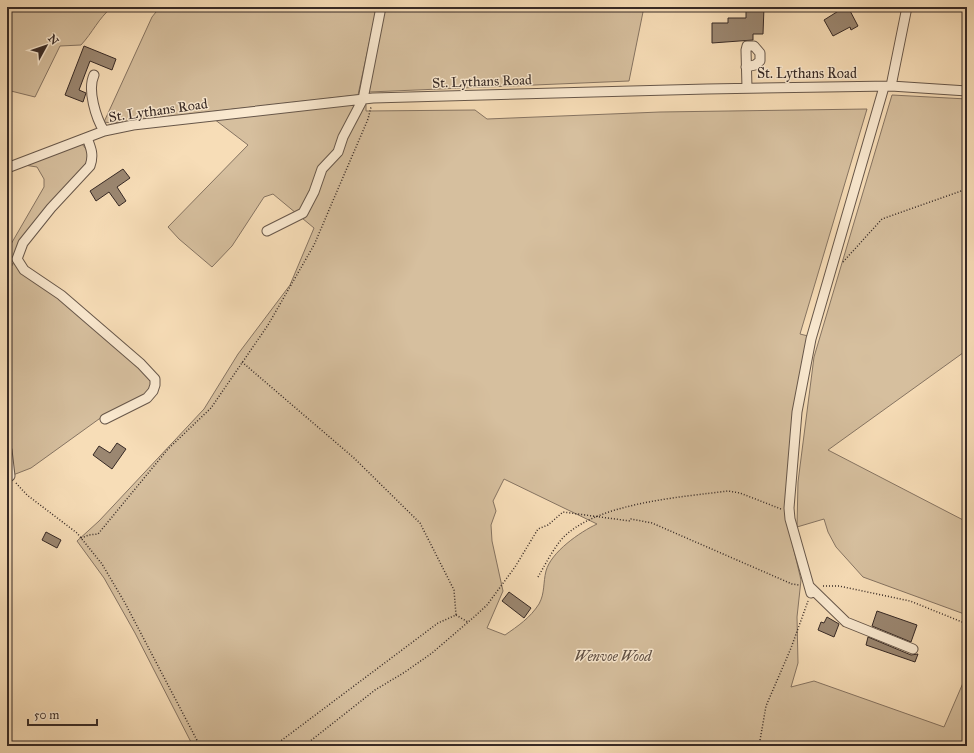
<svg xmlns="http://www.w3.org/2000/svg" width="974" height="753" viewBox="0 0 974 753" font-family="'IM FELL Great Primer',serif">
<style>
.green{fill:#d6bf9e;stroke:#867462;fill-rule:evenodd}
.building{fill:#9b8771;stroke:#372a26}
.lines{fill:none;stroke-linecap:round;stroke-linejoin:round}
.minor-casing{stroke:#67574a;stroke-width:11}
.path{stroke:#372a26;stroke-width:1.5;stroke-dasharray:1 2;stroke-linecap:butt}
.minor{stroke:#fae9d0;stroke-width:9}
.labels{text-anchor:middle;stroke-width:3;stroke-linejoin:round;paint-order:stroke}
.street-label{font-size:14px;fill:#372a26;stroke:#fae9d0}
.park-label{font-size:14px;font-style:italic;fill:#5f4f44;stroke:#fae9d0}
</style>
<rect width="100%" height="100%" fill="#f7ddb7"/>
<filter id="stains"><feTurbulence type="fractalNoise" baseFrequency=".005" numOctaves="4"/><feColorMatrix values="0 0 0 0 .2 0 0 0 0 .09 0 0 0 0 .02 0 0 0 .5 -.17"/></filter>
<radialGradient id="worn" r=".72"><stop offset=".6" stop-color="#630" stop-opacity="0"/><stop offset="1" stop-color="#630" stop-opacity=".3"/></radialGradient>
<!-- green -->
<path class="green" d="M7 7H112C98 19 93 32 81 45L60 46 35 97 7 90Z
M160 7H377L358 95 112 123 104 122 152 17Z
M384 7H644L629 81 369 92Z
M892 95 967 99V350L828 450 967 522V615L863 577 836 547 828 532 824 519 797 527 798 482 814 357Z
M366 102V111L475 110 487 119 660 112 867 109 800 334 812 337 788 487 787 521 801 580 797 617 798 663 791 687 814 681 944 727 966 676 967 746H193L135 633 104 578 77 541 99 521 204 409 238 354 290 285 314 228 273 194 264 197 232 246 212 267 179 239 168 227 248 145 214 119ZM504 479 597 524C580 532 551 552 546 571 543 583 545 593 539 604 530 618 518 626 505 635L487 628 503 591 492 541 491 525 496 511 493 501Z
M82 144 91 155 90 158 15 255 14 264 22 272 52 290 150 374 153 383 149 393 99 419 31 468 13 475 7 414V274L13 264 7 260V251L44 187V179L37 167 24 165Z"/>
<!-- building -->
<path class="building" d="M746 7H764L763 34H753V40L712 43V23H728V18H746Z
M838 7H848L858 26 851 30 850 27 833 36 824 20 840 10Z
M84 46 116 59 112 70 90 61 79 90 86 93 83 102 65 95Z
M123 169 130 178 117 187 126 201 119 206 109 192 96 201 90 191Z
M117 443 126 449 112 469 93 455 99 446 110 453Z
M46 532 61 540 57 548 42 540Z
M509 592 531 608 524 618 502 601Z
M877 611 917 625 911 642 872 626Z
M827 617 839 624 834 637 818 630 821 622 824 623Z
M868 637 911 655 918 654 915 662 866 645Z"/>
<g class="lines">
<defs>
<path id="minor" d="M746 67 755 65 760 61V53L754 46H747L746 50 747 88
M94 75C87 90 96 118 104 131
M891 86 907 7
M87 138C91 148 94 155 90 166L51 208 23 243 17 259 24 270 61 295 141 364 155 379V385L153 391 147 398 105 419
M7 168 104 131 133 125 373 98 707 89 891 86 967 91
M267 231 303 213 314 192 322 169 338 152 343 137 363 99 381 7
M7 450 10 476
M810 587 846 622 913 649
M811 593 790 519 789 508 797 412 811 339 884 87"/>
</defs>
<!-- minor casing -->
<use href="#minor" class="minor-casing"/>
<!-- path -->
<path class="path" d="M843 262 882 219 967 189
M242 362 354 458 420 523 454 590 456 615 438 623 274 746
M16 483 27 495 77 533 102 564 125 603 200 746
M81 538 89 535 98 534 168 449 211 408 268 325 314 245 368 119 371 107
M538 577C545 565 552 551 561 540 593 503 682 497 728 491L740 493 781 509
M823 586H839L910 601 967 624
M456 615 468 622
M304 746 375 690 405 672 432 653 474 617 487 605 515 567 538 529 548 525 563 512 630 521 631 519 652 523 792 584 799 585
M759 746 766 706 791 648 808 601"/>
<!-- minor -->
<use href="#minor" class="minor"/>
</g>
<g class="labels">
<!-- street labels -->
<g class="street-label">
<text x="807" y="78">St. Lythans Road</text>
<text transform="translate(482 81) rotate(-2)" y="5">St. Lythans Road</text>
<text transform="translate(158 110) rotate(-8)" y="5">St. Lythans Road</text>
</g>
<!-- park labels -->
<g class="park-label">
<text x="613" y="661">Wenvoe Wood</text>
</g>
</g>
<!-- margin -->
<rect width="974" height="753" fill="none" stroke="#f7ddb7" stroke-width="24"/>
<rect x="8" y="8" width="958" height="737" fill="none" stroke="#372a26" stroke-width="2"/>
<rect x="12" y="12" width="950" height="729" fill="none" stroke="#372a26"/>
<!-- north arrow -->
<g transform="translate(46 46) rotate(50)" stroke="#fae9d0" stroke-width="3" paint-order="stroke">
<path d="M0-3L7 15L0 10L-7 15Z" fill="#372a26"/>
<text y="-6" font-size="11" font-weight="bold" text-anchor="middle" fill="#372a26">N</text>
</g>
<!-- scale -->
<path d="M28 719v6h69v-6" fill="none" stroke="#372a26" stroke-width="2"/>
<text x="34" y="719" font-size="12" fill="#372a26" stroke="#fae9d0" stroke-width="3" paint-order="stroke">50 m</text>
<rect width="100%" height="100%" filter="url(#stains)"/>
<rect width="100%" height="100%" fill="url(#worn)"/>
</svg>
